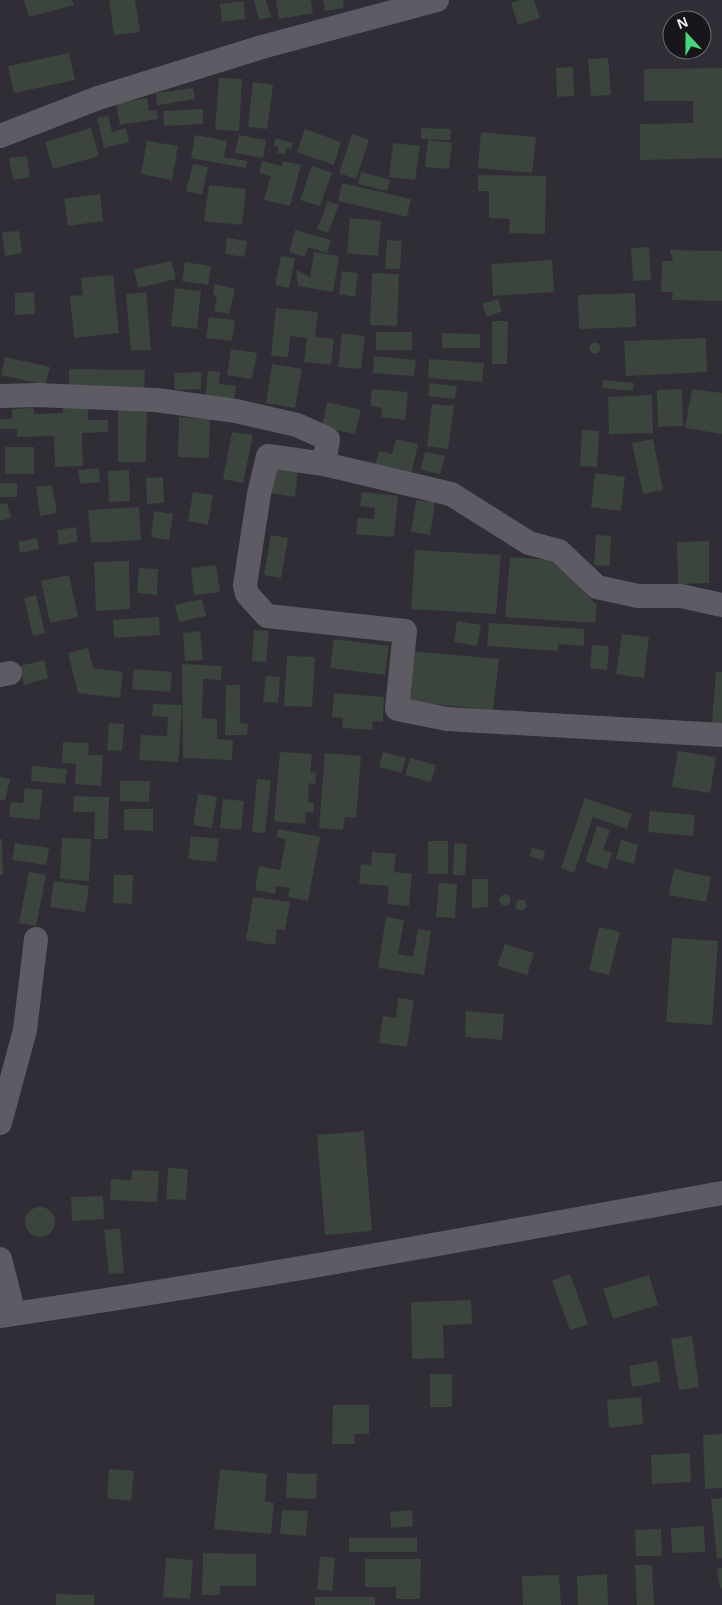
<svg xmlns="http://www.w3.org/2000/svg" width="722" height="1605" viewBox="0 0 722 1605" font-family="Helvetica,sans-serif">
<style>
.building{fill:#3b443d}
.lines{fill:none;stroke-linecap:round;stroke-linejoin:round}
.minor{stroke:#5f5b65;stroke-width:24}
</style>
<rect width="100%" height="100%" fill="#312d36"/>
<!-- building -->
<path class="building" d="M24 0H72L74 5 29 17Z
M109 0H135L140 32 114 35Z
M254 0H266L271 17 259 20Z
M276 0H311L313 13 279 19Z
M323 0H343L344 8 325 11Z
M520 0H534L540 18 518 25 511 3Z
M244 1 245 19 222 22 220 4Z
M69 53 75 80 14 93 8 66Z
M608 58 611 95 591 96 588 59Z
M573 67 574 96 557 97 556 68Z
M722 68V158L640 160V124L693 123V101H644V69Z
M219 78 242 79 239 131 215 130Z
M253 82 273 85 267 129 248 127Z
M193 88 195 99 157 105 156 93Z
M147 98 149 111 157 110 158 119 120 125 116 103Z
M203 109V124L164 126 163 111Z
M108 116 112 132 126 128 129 142 104 148 97 118Z
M91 128 99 156 53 169 45 142Z
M421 128 451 129 450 140 421 139Z
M305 129 341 142 334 165 297 152Z
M481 132 536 137 532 173 478 168Z
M352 134 369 140 356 179 339 173Z
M195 135 227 141 224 157 247 161 246 168 191 158Z
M239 135 266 140 263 158 235 153Z
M275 138 293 143 291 149 286 148 285 154 277 153 279 147 274 146Z
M428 140 452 143 449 169 425 167Z
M147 141 178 146 172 180 141 174Z
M393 143 420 146 415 180 389 177Z
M27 156 30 177 13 180 9 158Z
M262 161 282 166 283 161 301 165 290 206 264 200 271 176 259 173Z
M193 164 208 167 202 195 186 191Z
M312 166 332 173 320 206 300 200Z
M361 172 390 180 387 191 358 184Z
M478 175 546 176 545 234 509 233 510 219 489 218V191H478Z
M342 183 411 199 407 217 338 201Z
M209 185 246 189 242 225 204 221Z
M100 194 103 221 68 226 64 199Z
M328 201 339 205 328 233 317 229Z
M350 218 381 221 378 256 347 253Z
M295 230 331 240 327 253 308 247 305 257 289 252Z
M19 231 22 253 5 256 2 232Z
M227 238 247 241 244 257 225 254Z
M387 240 402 241 400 269H385Z
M649 247 651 280 633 281 631 248Z
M670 250 722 251V301L672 300 673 292H661L662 261H673Z
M314 252 339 256 333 292 298 286 296 270 310 277Z
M281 256 295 258 289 288 275 285Z
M552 260 554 292 493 296 491 264Z
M171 261 176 279 138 288 134 269Z
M185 262 211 266 208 285 182 281Z
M342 271 358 273 355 297 339 294Z
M372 273 399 274 397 326 370 325Z
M113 275 119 333 74 338 70 296 83 295 81 278Z
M215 284 235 289 229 314 214 311 217 297 213 294Z
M175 288 201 291 197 329 171 326Z
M34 292 35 314 15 315V293Z
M146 292 151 350 131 351 126 294Z
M635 293 636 327 579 329 578 295Z
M498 299 502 311 487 317 482 304Z
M276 308 318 312 315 337 334 339 331 365 304 362 307 338 290 336 288 357 271 356Z
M209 317 235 320 232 341 206 338Z
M492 321H508L507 364H492Z
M376 332H412V350H376Z
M342 333 365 336 361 369 338 367Z
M442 333 480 334V348H442Z
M706 338 707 372 626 376 624 341Z
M589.5 348a5.5 5.5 0 1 1 11 0a5.5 5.5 0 1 1-11 0Z
M231 349 257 353 252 379 227 375Z
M374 356 416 360 414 376 373 373Z
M5 357 50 367 45 385 1 375Z
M429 359 484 363 482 382 428 378Z
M272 364 302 369 295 408 266 403Z
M69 369 145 370 144 393H69Z
M208 371 220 372 219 384 236 386 234 402 205 400Z
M201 372V389L175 390 174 373Z
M603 380 634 383 633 391 602 388Z
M430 383 457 386 455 399 428 396Z
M372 389 408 392 405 420 381 417 382 408 370 406Z
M682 389 683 426 658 427 657 390Z
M692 389 722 393V434L685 428Z
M652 395 653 433 609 434 608 397Z
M327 402 361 410 355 434 322 427Z
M432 404 454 406 448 449 427 446Z
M88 405V420H108V432L82 433 83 466 55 467 54 436 17 437V429H0V419H12V409L34 408V414L63 413V406Z
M118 407 147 408 146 462H118Z
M179 417 210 418 209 458 178 457Z
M582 430 599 431 597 467 580 466Z
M232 432 253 435 243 483 223 479Z
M396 439 418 444 411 475 375 466 379 451 392 454Z
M653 439 663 490 643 494 632 443Z
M5 447H34V474H5Z
M425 452 445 456 440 474 421 470Z
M99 468 100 482 80 484 78 470Z
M273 468 298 472 295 497 269 493Z
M129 470 130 501 109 502 108 471Z
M595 473 625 477 621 511 591 507Z
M163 477 164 503 147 504 146 478Z
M0 483H17V497H0Z
M52 485 57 513 40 516 36 487Z
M193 492 213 495 208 525 188 521Z
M362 492 398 496 394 537 356 534 358 518 374 519 375 508 360 506Z
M416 500 435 502 430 535 411 532Z
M7 503 11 518 0 521V504Z
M139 507 141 540 91 543 88 510Z
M154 511 173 514 169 540 151 537Z
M76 527 78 542 59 545 57 530Z
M271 535 288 538 281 578 264 575Z
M596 535 611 536 610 566 594 565Z
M37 538 39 549 20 553 18 542Z
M709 541V583L678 584 677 542Z
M415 550 501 555 496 614 411 609Z
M510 557 555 560 597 605 595 623 505 617Z
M129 561 130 609 96 611 94 562Z
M216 565 220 592 194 595 191 568Z
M139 568 158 569 157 595 137 593Z
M69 575 78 617 50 623 41 581Z
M36 595 45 633 33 636 24 598Z
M202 599 206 616 179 622 175 605Z
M159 617 160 635 114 638 113 620Z
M457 621 481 625 477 646 454 642Z
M489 623 584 629V646L558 644V651L487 646Z
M254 630 269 631 266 662 252 661Z
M200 631 203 660 185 661 183 633Z
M622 634 649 637 644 678 616 674Z
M334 639 389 646 385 675 330 668Z
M592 645 609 646 607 670 590 668Z
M88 648 93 668 123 672 120 698 78 693 68 653Z
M410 651 499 659 493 710 405 701Z
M287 656 315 657 312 707 284 706Z
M44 660 48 678 24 685 20 666Z
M182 664 222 666 221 680 203 679 202 718 217 719V739L233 740 232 760 183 758Z
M134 669 172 672 170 692 132 689Z
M716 672H722V724L712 723Z
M266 676 280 677 278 703 263 702Z
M226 685H240V723L248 724 247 735H225Z
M334 693 384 697 383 722 373 721 372 730 342 728 343 718 332 717Z
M153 704 182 705 178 762 139 760 141 735 167 736 168 717 152 716Z
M109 723 124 724 122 751 107 750Z
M63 742 89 743 88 755H103L101 786 75 784 76 764 62 763Z
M678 751 716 757 710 793 672 787Z
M280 752 312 754 310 772 316 773 315 784 309 783 308 802 314 803 313 813 306 812 305 824 274 821Z
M383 752 406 758 402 773 379 767Z
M325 753 361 756 356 818 345 817 343 830 319 828Z
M410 758 436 765 431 782 405 775Z
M32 766 67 769 65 784 31 781Z
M0 777 10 779 5 801 0 800Z
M257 779 271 780 265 833 252 832Z
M120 781H150L149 802 120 801Z
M25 788 43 790 39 820 9 817 11 802 23 803Z
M198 794 217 797 212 828 193 825Z
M74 796 109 797 108 839H94L95 812H73Z
M585 798 632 814 627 829 593 817 574 873 561 868Z
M223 799 244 801 241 830 220 828Z
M124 809H153V831L124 830Z
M650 811 695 815 693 836 648 832Z
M597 826 610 830 603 850 612 853 607 869 585 862Z
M278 829 320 837 308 901 288 897 290 888 276 886 275 894 255 890 259 866 280 870 286 839 276 837Z
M191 836 219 839 216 862 188 859Z
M62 838 91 839 89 881 60 879Z
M0 839H2L3 875H0Z
M621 840 638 845 634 864 616 859Z
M428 841H448V874H428Z
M15 843 49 848 46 865 12 860Z
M454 843 467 844 465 875H453Z
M532 848 545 851 543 860 530 856Z
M372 852 396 854 394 872 412 874 409 906 387 904 389 886 359 884 361 864 371 865Z
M674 869 711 877 706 902 669 895Z
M29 872 46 875 36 926 19 923Z
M114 875H133L132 904 113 903Z
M472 879H488V907L472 908Z
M54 881 89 886 85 912 50 907Z
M439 883 457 884 455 918 436 917Z
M499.5 900a5.5 5.5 0 1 1 11 0a5.5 5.5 0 1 1-11 0Z
M253 897 290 902 285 930 277 929 275 945 246 940Z
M515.5 905a5.5 5.5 0 1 1 11 0a5.5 5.5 0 1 1-11 0Z
M386 917 404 920 398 954 413 957 418 929 431 931 424 975 378 968Z
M599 927 620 932 609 975 589 970Z
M672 938 718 941 712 1025 666 1022Z
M505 944 534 953 527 975 497 966Z
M398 998 414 1000 407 1047 379 1043 383 1016 396 1018Z
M466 1011 504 1014 502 1040 465 1037Z
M364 1131 372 1231 325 1235 317 1135Z
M168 1168 188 1169 186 1200 166 1199Z
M132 1170 159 1171 157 1202 110 1200 111 1179 131 1180Z
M103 1196 104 1219 72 1221 71 1197Z
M25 1222a15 15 0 1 1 30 0a15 15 0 1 1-30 0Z
M120 1228 124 1273 109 1274 104 1230Z
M570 1274 588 1324 570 1330 552 1281Z
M649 1275 658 1305 613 1319 603 1289Z
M471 1300 472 1324 443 1325 444 1358 412 1359 411 1302Z
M692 1336 699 1387 679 1390 671 1339Z
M657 1361 661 1382 632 1387 629 1366Z
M430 1374H452V1407H430Z
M641 1397 643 1424 609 1428 607 1400Z
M333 1405H369V1434H354L355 1444H332Z
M722 1434V1488L705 1489 703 1435Z
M690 1453 691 1482 652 1484 651 1455Z
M109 1469 134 1471 131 1501 107 1498Z
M220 1469 267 1474 265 1501 274 1503 271 1534 214 1529Z
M287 1473 317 1474 316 1499 286 1498Z
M722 1498V1558H717L711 1499Z
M282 1510 308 1511 306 1536 280 1534Z
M412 1510 413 1526 391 1528 390 1512Z
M704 1526 705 1552 672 1553 671 1528Z
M661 1529 662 1556H636L635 1530Z
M349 1538H417V1552H349Z
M203 1553 256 1554V1586H220V1595H202Z
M320 1556 335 1558 332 1591 317 1589Z
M166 1558 193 1560 190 1599 163 1597Z
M365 1559H421L420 1599H396V1587H365Z
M635 1565H652L654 1605H637Z
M722 1568V1588L720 1589 717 1569Z
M607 1574 608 1605H578L577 1576Z
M559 1575 561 1605H523L522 1576Z
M56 1594 94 1595V1605H56Z
M315 1597H375V1605H315Z"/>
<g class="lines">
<!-- minor -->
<path class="minor" d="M0 136 98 98 262 47 437 0
M0 396 37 395 156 400 236 411 297 425 328 439 324 464
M722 605 681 596H638L597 587 559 551 529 543 451 494 324 464 268 456 259 494 245 585 247 594 267 616 405 631 397 709 447 719 722 735
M0 675 10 673
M0 1123 25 1030 36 939
M0 1259 14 1314
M0 1316C242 1281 482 1236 722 1193"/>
</g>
<!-- north arrow -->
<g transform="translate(687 35) rotate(339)"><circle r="24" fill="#18161b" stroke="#706d73"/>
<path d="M0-4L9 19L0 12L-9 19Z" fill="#46d77a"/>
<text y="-8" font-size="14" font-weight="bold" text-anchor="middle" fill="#f3f0f6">N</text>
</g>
</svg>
